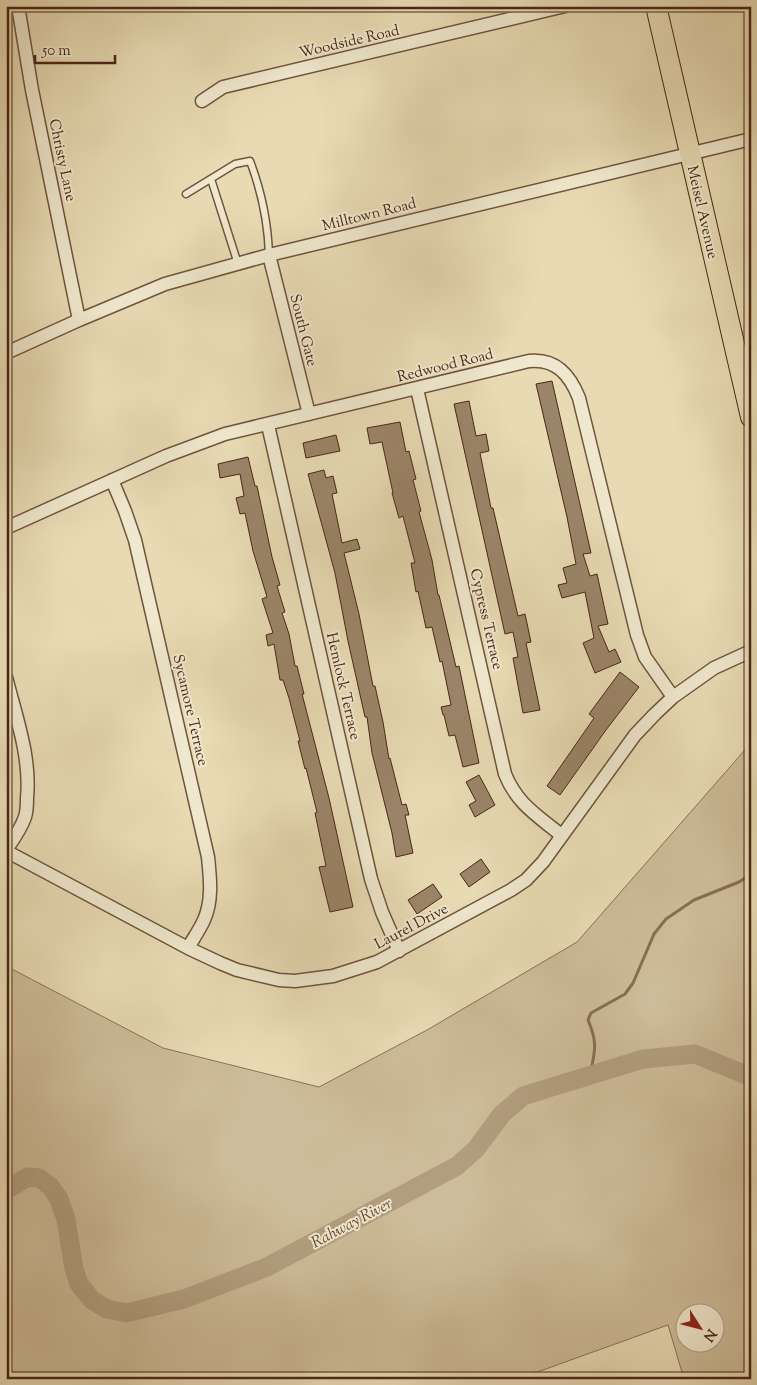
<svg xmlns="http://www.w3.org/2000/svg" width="757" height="1385" viewBox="0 0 757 1385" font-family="'Sorts Mill Goudy',serif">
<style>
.green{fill:#cdbc99;stroke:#8a7258;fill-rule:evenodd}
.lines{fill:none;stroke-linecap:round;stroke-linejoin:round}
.stream{stroke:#886e55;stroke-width:3}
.river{stroke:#b29e7f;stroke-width:19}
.building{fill:#9b8569;stroke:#482717}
.service-casing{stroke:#70543e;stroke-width:9}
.minor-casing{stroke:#70543e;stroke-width:15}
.primary-casing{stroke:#482717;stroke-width:22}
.service{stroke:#f0e8ce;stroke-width:6}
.minor{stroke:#f0e8ce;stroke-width:12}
.primary{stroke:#e8dbb4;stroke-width:20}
.labels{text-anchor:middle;stroke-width:4;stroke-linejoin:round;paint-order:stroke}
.street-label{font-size:15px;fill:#482717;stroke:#f0e8ce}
.water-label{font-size:16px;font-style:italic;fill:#624531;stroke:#f0e8ce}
</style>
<rect width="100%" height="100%" fill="#e8dbb4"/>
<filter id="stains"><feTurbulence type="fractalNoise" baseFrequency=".004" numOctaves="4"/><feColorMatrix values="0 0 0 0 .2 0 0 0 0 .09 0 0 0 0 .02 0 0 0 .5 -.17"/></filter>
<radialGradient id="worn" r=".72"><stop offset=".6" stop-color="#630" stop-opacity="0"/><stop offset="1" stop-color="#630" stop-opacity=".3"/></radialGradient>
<!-- green -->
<path class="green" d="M751 743V1379H684L668 1325 518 1379H6V966L163 1048 319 1087 427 1030 577 942ZM684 1312H714V1342H684Z"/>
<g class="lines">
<!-- stream -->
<path class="stream" d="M590 1075C595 1051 598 1043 588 1020L591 1013 625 994 633 983 654 934 666 919 694 900 739 882 751 874"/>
<!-- river -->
<path class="river" d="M6 1190 28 1177 39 1178 51 1187 59 1199 66 1219 74 1269 79 1284 92 1300 107 1309 126 1313 184 1299 267 1267 457 1166 476 1149 502 1114 523 1096 643 1059 695 1054 751 1077"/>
</g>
<!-- building -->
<path class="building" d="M552 381 591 553 583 554 590 576 597 574 608 624 598 626 609 652 615 649 621 662 595 673 583 643 594 638 585 592 562 598 558 585 567 583 563 568 576 564 567 517 536 384Z
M469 401 476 436 486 434 489 451 480 453 491 508H493L518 616 525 614 531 642 526 643 540 710 523 713 513 658 518 657 513 632 505 634 454 404Z
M400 422 406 452 409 451 416 479 413 480 421 511 419 512 432 560 438 595H439L456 667 459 666 479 763 463 767 455 735 449 736 444 715H443L441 707 451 705 442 661 440 662 432 627 426 628 418 591 416 592 411 563H415L403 516 399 518 392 493H393L382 442 370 444 367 428Z
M336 435 340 451 306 458 303 443Z
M248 457 255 486H257L272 557 280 585 277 586 285 612 282 613 289 634 295 666H297L304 694H302L329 798 353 907 330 912 319 867 326 866 315 813 317 812 306 768 305 769 298 741H300L289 698 283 680H280L274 644 268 646 266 635 273 633 262 599 267 597 253 551 245 513 240 514 236 498 244 496 240 474 220 478 218 464Z
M324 470 326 478 333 476 337 493 332 494 342 543 357 539 360 549 344 553 359 614 373 686H375L383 722 389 759 390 758 402 805 406 804 409 815H405L413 853 396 857 392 833 372 753 367 717H365L348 641 335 573 308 474Z
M620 672 639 687 606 730 560 795 547 786 594 718 589 714Z
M479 775 495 805 475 817 469 805 476 801 466 782Z
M481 859 490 872 469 887 460 874Z
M433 884 442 897 417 914 408 900Z"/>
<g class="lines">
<defs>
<path id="service" d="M211 179 238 264
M186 194 235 164 250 161C261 190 268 224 269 255"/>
<path id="minor" d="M18 6 32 90 79 320
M202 101 223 87 565 6
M269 255 309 414
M6 353 79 320 165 284 269 255 751 139
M417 389 505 774C517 804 537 815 561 835
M268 425 371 879 382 912 399 951
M112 480 125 511 135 540 208 857C210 877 213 900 204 920 200 929 193 939 188 948
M6 528 166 456 225 434 529 361C556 358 570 375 579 398L637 635 645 657 673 697
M6 677C16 717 31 757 27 798 27 804 27 811 25 817 21 829 13 840 6 850
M6 851 188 948 220 963 237 970 279 980 295 981 333 976 377 962 511 890 526 880 543 862 635 735 655 714 673 697 714 668 751 651"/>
<path id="primary" d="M656 6 751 417"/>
</defs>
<!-- service casing -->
<use href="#service" class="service-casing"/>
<!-- minor casing -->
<use href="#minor" class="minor-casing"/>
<!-- primary casing -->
<use href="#primary" class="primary-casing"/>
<!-- service -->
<use href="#service" class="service"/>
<!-- minor -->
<use href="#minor" class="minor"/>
<!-- primary -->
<use href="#primary" class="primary"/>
</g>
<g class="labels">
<!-- street labels -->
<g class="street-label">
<text transform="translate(349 41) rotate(-13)" y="5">Woodside Road</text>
<text transform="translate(63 160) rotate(78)" y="5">Christy Lane</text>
<text transform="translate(703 212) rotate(77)" y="5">Meisel Avenue</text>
<text transform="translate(369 214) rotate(-14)" y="5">Milltown Road</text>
<text transform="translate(304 330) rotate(76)" y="5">South Gate</text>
<text transform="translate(445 365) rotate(-14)" y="5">Redwood Road</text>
<text transform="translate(487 619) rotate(77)" y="5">Cypress Terrace</text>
<text transform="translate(344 686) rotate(77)" y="5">Hemlock Terrace</text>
<text transform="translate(191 710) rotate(77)" y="5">Sycamore Terrace</text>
<text transform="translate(411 926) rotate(-28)" y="5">Laurel Drive</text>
</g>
<!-- water labels -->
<g class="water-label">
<text transform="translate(351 1222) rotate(-28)" y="6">Rahway River</text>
</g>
</g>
<!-- margin -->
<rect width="757" height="1385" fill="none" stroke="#e8dbb4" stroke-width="25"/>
<rect x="8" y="8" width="742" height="1370" fill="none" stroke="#482717" stroke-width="2.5"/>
<rect x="12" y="12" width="732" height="1360" fill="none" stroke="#482717"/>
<!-- north arrow -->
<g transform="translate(700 1328) rotate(126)"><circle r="24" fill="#f0e8ce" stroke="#ad9b85"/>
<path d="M0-4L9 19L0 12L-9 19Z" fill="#8f2418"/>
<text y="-8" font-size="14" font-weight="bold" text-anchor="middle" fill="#482717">N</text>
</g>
<!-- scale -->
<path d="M35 55v8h80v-8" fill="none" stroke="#482717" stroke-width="2.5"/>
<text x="42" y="55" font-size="15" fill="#482717" stroke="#f0e8ce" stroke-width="4" paint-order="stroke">50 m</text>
<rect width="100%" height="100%" filter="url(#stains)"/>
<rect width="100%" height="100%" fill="url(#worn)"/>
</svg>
